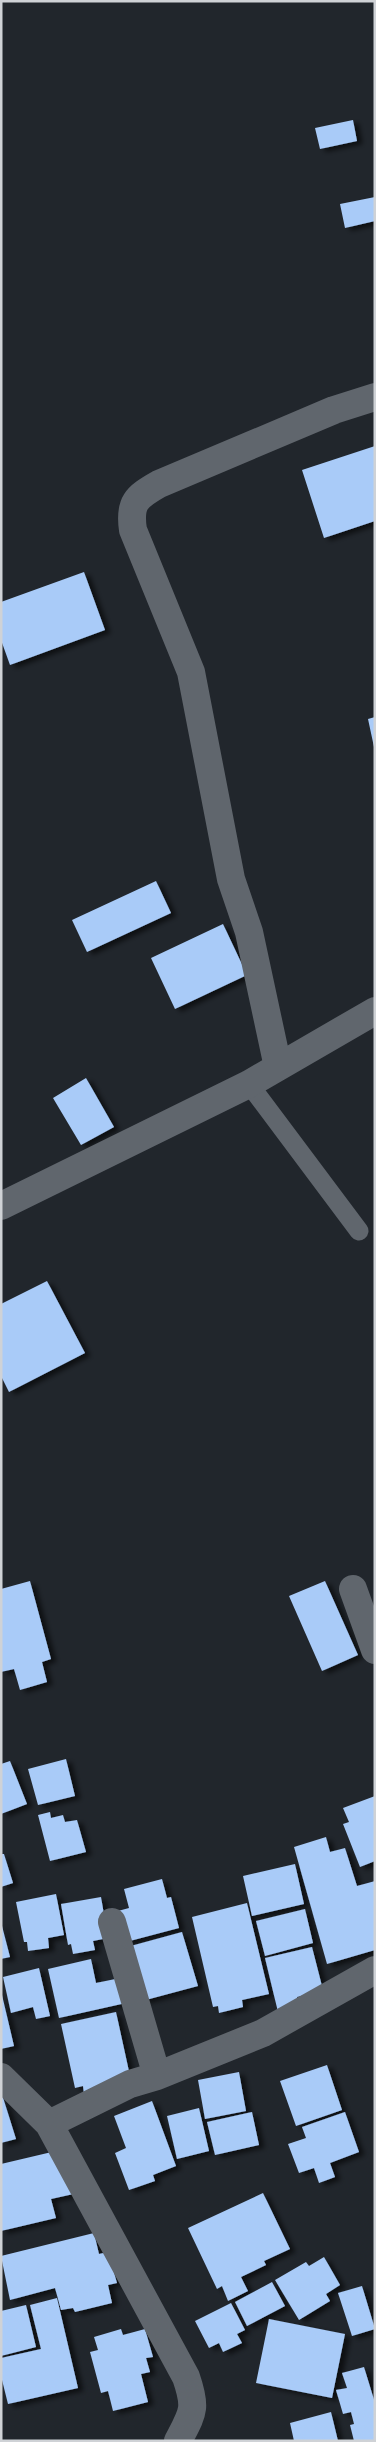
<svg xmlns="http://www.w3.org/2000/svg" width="376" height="2442" viewBox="0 0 376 2442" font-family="'Playfair Display',serif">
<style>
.building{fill:#a9cbf8;filter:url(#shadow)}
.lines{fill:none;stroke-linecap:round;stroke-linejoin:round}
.lane{stroke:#60666d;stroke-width:19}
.street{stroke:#60666d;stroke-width:28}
</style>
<defs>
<filter id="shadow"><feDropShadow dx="5.5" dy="3" stdDeviation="2.5" flood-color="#0009"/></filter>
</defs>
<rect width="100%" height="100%" fill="#21262c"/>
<!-- building -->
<path class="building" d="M353 120 357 141 320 149 315 128Z
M375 197V221L345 228 340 204Z
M375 446V521L324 538 302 470Z
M84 572 105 630 10 665 1 640V602Z
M375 717V747H374L368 719Z
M156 881 171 913 87 952 72 920Z
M223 924 247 975 175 1009 151 958Z
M86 1078 114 1127 81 1145 53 1098Z
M47 1281 85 1353 9 1392 1 1376V1304Z
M30 1581 51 1659 42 1662 47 1682 20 1690 14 1669 1 1672V1589Z
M325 1581 358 1655 322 1671 289 1596Z
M66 1759 75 1796 38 1805 28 1769Z
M10 1761 27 1804 1 1814V1764Z
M375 1796V1861L360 1867 343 1824 349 1822 343 1808Z
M50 1812 51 1818 63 1815 65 1822 77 1820 86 1852 50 1861 38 1815Z
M326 1837 330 1852 345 1848 357 1886 375 1881V1950L327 1964 294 1847Z
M1 1854H4L13 1883 1 1887Z
M295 1864 304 1904 252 1916 243 1876Z
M162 1879 167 1898 171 1897 179 1928 126 1942 118 1911 129 1908 124 1889Z
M56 1894 64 1935 48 1938 49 1948 28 1951 27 1942H24L16 1902Z
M101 1897 108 1938 93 1941 95 1950 73 1954 71 1944 68 1945 61 1904Z
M247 1903 269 1994 242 2000 243 2007 219 2013 218 2006 213 2007 192 1917Z
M305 1909 313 1943 265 1956 256 1921Z
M1 1922 10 1957 1 1959Z
M182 1932 198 1986 142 2001 127 1947Z
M312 1947 323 1990 297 1997 299 2006 278 2012 265 1958Z
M91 1959 96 1983 120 1978 126 2003 59 2018 48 1969Z
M39 1968 50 2016 36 2019 33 2007 11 2013 3 1977Z
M2 1995 14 2046 1 2049V1996Z
M116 2012 130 2076 84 2095 83 2086 75 2088 61 2024Z
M327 2065 342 2110 296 2126 280 2081Z
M239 2072 246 2111 205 2119 198 2080Z
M1 2091 16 2139 1 2143Z
M152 2101 176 2166 153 2175 155 2181 129 2190 115 2153 126 2148 114 2116Z
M199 2108 209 2151 177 2159 167 2116Z
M252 2112 259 2145 215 2155 207 2122Z
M345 2112 359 2152 330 2163 335 2177 319 2183 314 2168 299 2173 288 2144 306 2138 302 2127Z
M56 2151 78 2193 51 2199 56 2218 1 2231V2164Z
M263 2193 290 2249 264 2261 266 2265 241 2277 248 2291 228 2301 222 2286 217 2289 188 2228Z
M94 2233 99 2254 108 2252 117 2283 108 2285 112 2303 75 2312 73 2308 61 2310 55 2288 10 2300 1 2256Z
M324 2257 340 2285 326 2294 330 2301 299 2320 275 2280 306 2262 309 2266Z
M272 2282 285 2306 247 2326 235 2302Z
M362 2286 375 2329 352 2336 338 2293Z
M57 2298 78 2388 8 2404 1 2376V2358L41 2349 30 2305Z
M231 2303 245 2330 237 2334 242 2343 223 2352 219 2343 209 2348 195 2321Z
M26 2305 36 2347 1 2356V2311Z
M269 2319 345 2334 332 2398 256 2383Z
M121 2329 123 2335 145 2329 153 2357 146 2358 150 2372 141 2374 148 2402 113 2411 108 2391 101 2393 90 2352 98 2350 94 2337Z
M364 2367 375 2403V2441H354L350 2425 354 2424 351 2412 343 2414 336 2390 347 2388 342 2373Z
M331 2412 338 2441H294L290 2423Z"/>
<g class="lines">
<!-- lane -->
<path class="lane" d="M249 1084 359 1231"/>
<!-- street -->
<path class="street" d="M278 1067 249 932 231 879 191 672 133 530C129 503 136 497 159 484L334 410 375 397
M1 1206 249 1084 375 1011
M353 1589 375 1650
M112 1922 157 2076
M1 2077 49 2124 186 2377C197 2409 193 2412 178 2441
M49 2124 130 2084 157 2076 263 2033 375 1970"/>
</g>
<!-- border -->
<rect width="376" height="2442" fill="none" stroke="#cfd2d6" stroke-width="5"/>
</svg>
